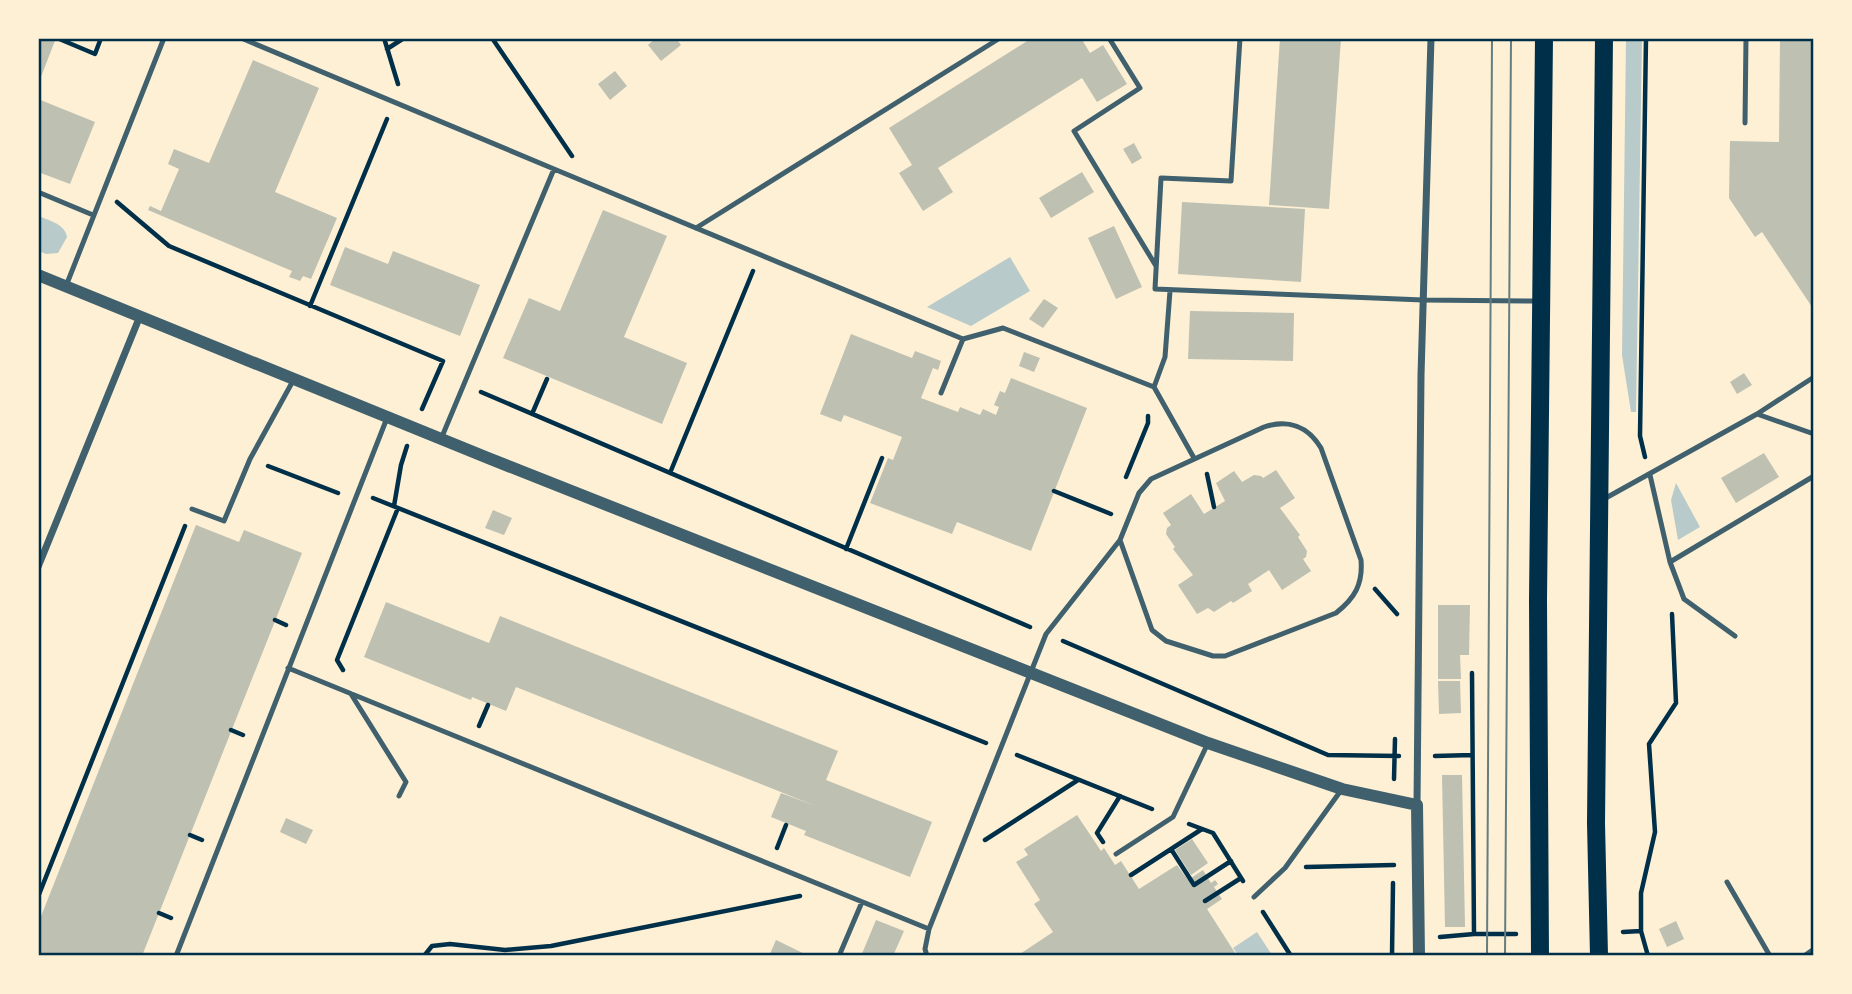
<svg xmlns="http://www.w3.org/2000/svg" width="1852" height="994" viewBox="0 0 1852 994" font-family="'Exo 2',sans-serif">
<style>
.green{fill:#b9caca}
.building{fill:#bec0b2}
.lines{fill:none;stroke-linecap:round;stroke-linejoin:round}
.path{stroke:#003049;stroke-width:4.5}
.service{stroke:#3f606c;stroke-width:5}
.minor{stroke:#3f606c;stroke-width:7}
.tertiary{stroke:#3f606c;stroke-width:12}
.primary{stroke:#003049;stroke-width:18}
.tram{stroke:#657d81;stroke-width:2}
.neatline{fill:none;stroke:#003049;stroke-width:2.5}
</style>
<rect width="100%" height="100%" fill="#fdf0d5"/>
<!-- green -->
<path class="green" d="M1642 39 1636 412H1631L1622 355 1626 39Z
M39 216C50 221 65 224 67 237L58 253 46 254 39 251Z
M1010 257 1030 291 971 326 927 307Z
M1676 483 1700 527 1678 540 1671 500Z
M1257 932 1272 955H1238L1233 948Z"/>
<!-- building -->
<path class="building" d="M38 38H56L39 82H38Z
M656 38H676L681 45 661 61 648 45Z
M1032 38H1081L1090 53 1103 45 1127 84 1097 102 1082 78 938 168 953 192 923 211 899 173 912 165 889 128Z
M1280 38H1341L1329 209 1269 205Z
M1780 38H1814V310L1762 232 1755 237 1729 198 1730 141 1779 142Z
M253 60 319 88 275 192 337 218 311 279 303 276 300 281 295 279 289 277 292 271 148 210 150 206 161 211 179 169 168 164 174 149 209 163Z
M615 71 627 86 610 100 598 84Z
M38 99 95 122 70 184 38 172Z
M1134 143 1142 158 1132 164 1123 149Z
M1082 172 1094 192 1051 218 1039 198Z
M1182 202 1305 209 1301 282 1178 274Z
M603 210 667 236 624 337 687 363 662 424 503 358 529 298 560 311Z
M1114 226 1142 287 1116 299 1088 238Z
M345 247 388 264 393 251 480 285 460 336 330 285Z
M1044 299 1058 308 1043 328 1029 319Z
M1190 311 1294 313 1293 361 1188 359Z
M851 334 912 358 915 351 941 361 938 370 933 368 921 398 958 412 960 407 980 415 983 409 996 415 999 407 994 405 1000 391 1005 393 1011 378 1087 408 1031 551 957 522 952 534 870 503 888 458 893 460 902 437 844 415 841 422 820 414Z
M1024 352 1040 358 1034 372 1019 366Z
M1744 373 1752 385 1737 394 1730 382Z
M1764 453 1779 477 1736 503 1721 478Z
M1276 470 1295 498 1280 508 1300 535 1298 537 1307 551 1306 557 1303 559 1311 571 1282 590 1269 570 1248 584 1252 591 1233 603 1231 601 1214 612 1208 608 1197 614 1178 585 1193 575 1173 549 1175 547 1166 534 1167 528 1171 525 1163 513 1191 494 1204 514 1225 501 1216 483 1234 471 1242 482 1254 475 1261 476 1263 478Z
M493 510 512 518 504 535 485 528Z
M196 525 239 542 244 530 302 553 142 956H38V924Z
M386 602 489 643 500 616 838 751 826 780 932 822 910 877 804 835 806 831 771 817 781 793 816 806 516 687 506 711 472 697 471 700 364 657Z
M1438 605H1470L1469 655H1460L1461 679H1438Z
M1438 681H1460L1461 713 1439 714Z
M1442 775H1462L1465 927H1445Z
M1077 815 1101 851 1104 848 1115 865 1121 861 1139 889 1177 865 1188 880 1203 870 1211 883 1215 880 1218 884 1214 887 1222 899 1207 909 1237 956H1017L1053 932 1034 904 1040 900 1016 862 1028 855 1024 849Z
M286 818 313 830 306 844 280 832Z
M1192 839 1208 863 1191 875 1175 850Z
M876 920 904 931 893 956H861Z
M1676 921 1684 939 1667 947 1659 929Z
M776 940 809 956H769Z"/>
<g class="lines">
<!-- path -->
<path class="path" d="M57 38 95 54 101 38
M384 38 398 84
M492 38 572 156
M387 49 404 38
M117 202 169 246 443 361 422 409
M310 306 387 119
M481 392 1030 627
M532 414 547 379
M1645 457 1640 436 1646 38
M268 466 338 493
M670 473 753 271
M1207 474 1214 507
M1126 477 1148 423V416
M1054 491 1111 514
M373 498 986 743
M394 506 401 465 407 446
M846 549 882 458
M1375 589 1397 614
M275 620 286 625
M1063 641 1328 755 1399 756
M343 670 337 660 398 508
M1472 673 1474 934H1516
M479 726 488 705
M231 730 243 735
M1017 755 1152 809
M1435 756 1472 755
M1394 779 1395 739
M1189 824 1213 833 1243 881
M190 835 202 840
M985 840 1078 780
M1103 842 1097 833 1120 796
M777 848 786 825
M1171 849 1194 885 1231 861
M1306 867 1394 865
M1131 875 1202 829
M38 897 185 526
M1205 901 1241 878
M1263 912 1291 956
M159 913 171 918
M1641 931 1648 956
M1623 932 1641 931V893L1655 832 1649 744 1676 703 1672 614
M1440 937 1474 934
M424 956 432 946 450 944 505 950 551 946 800 896
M1392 956 1393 883"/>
<!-- service -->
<path class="service" d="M241 38 554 169
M1109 38 1140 88 1074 131 1156 266
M1240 38 1231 181 1161 178 1155 289 1423 300 1538 301
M1745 123 1746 38
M38 192 93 215
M696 228 1000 38
M66 286 164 38
M1154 387 1165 357 1170 291
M941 393 963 339
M1757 414 1814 377
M441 439 554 169 963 339 1003 328 1154 387 1194 458
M1650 475 1670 562 1684 599 1735 636
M1604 499 1757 414 1814 434
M192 509 224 521 250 459 294 379
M1670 562 1814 476
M288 668 929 929 1046 634 1120 540 1139 493 1151 479 1264 427C1288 419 1308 426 1321 448L1361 560C1363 584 1355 598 1336 613L1225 656H1213L1166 641 1152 630 1120 540
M351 694 406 782 399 796
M1116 854 1173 817 1208 743
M1727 882 1770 956
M1254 897 1285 868 1342 789
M176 956 387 418
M839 956 862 902
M927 956 925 949 929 929
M1804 956 1814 949"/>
<!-- minor -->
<path class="minor" d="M38 567 140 316
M1417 805 1421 375 1431 38"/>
<!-- tertiary -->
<path class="tertiary" d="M38 275 488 458 1208 743 1342 789 1417 805 1419 956"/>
<!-- primary -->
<path class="primary" d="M1540 956 1538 600 1544 38
M1599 956 1596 823 1604 38"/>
<!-- tram -->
<path class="tram" d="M1487 956 1492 38
M1505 956 1511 38"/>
</g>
<!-- border -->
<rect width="1852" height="994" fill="none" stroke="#fdf0d5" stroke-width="80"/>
<rect x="40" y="40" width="1772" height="914" class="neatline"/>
</svg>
